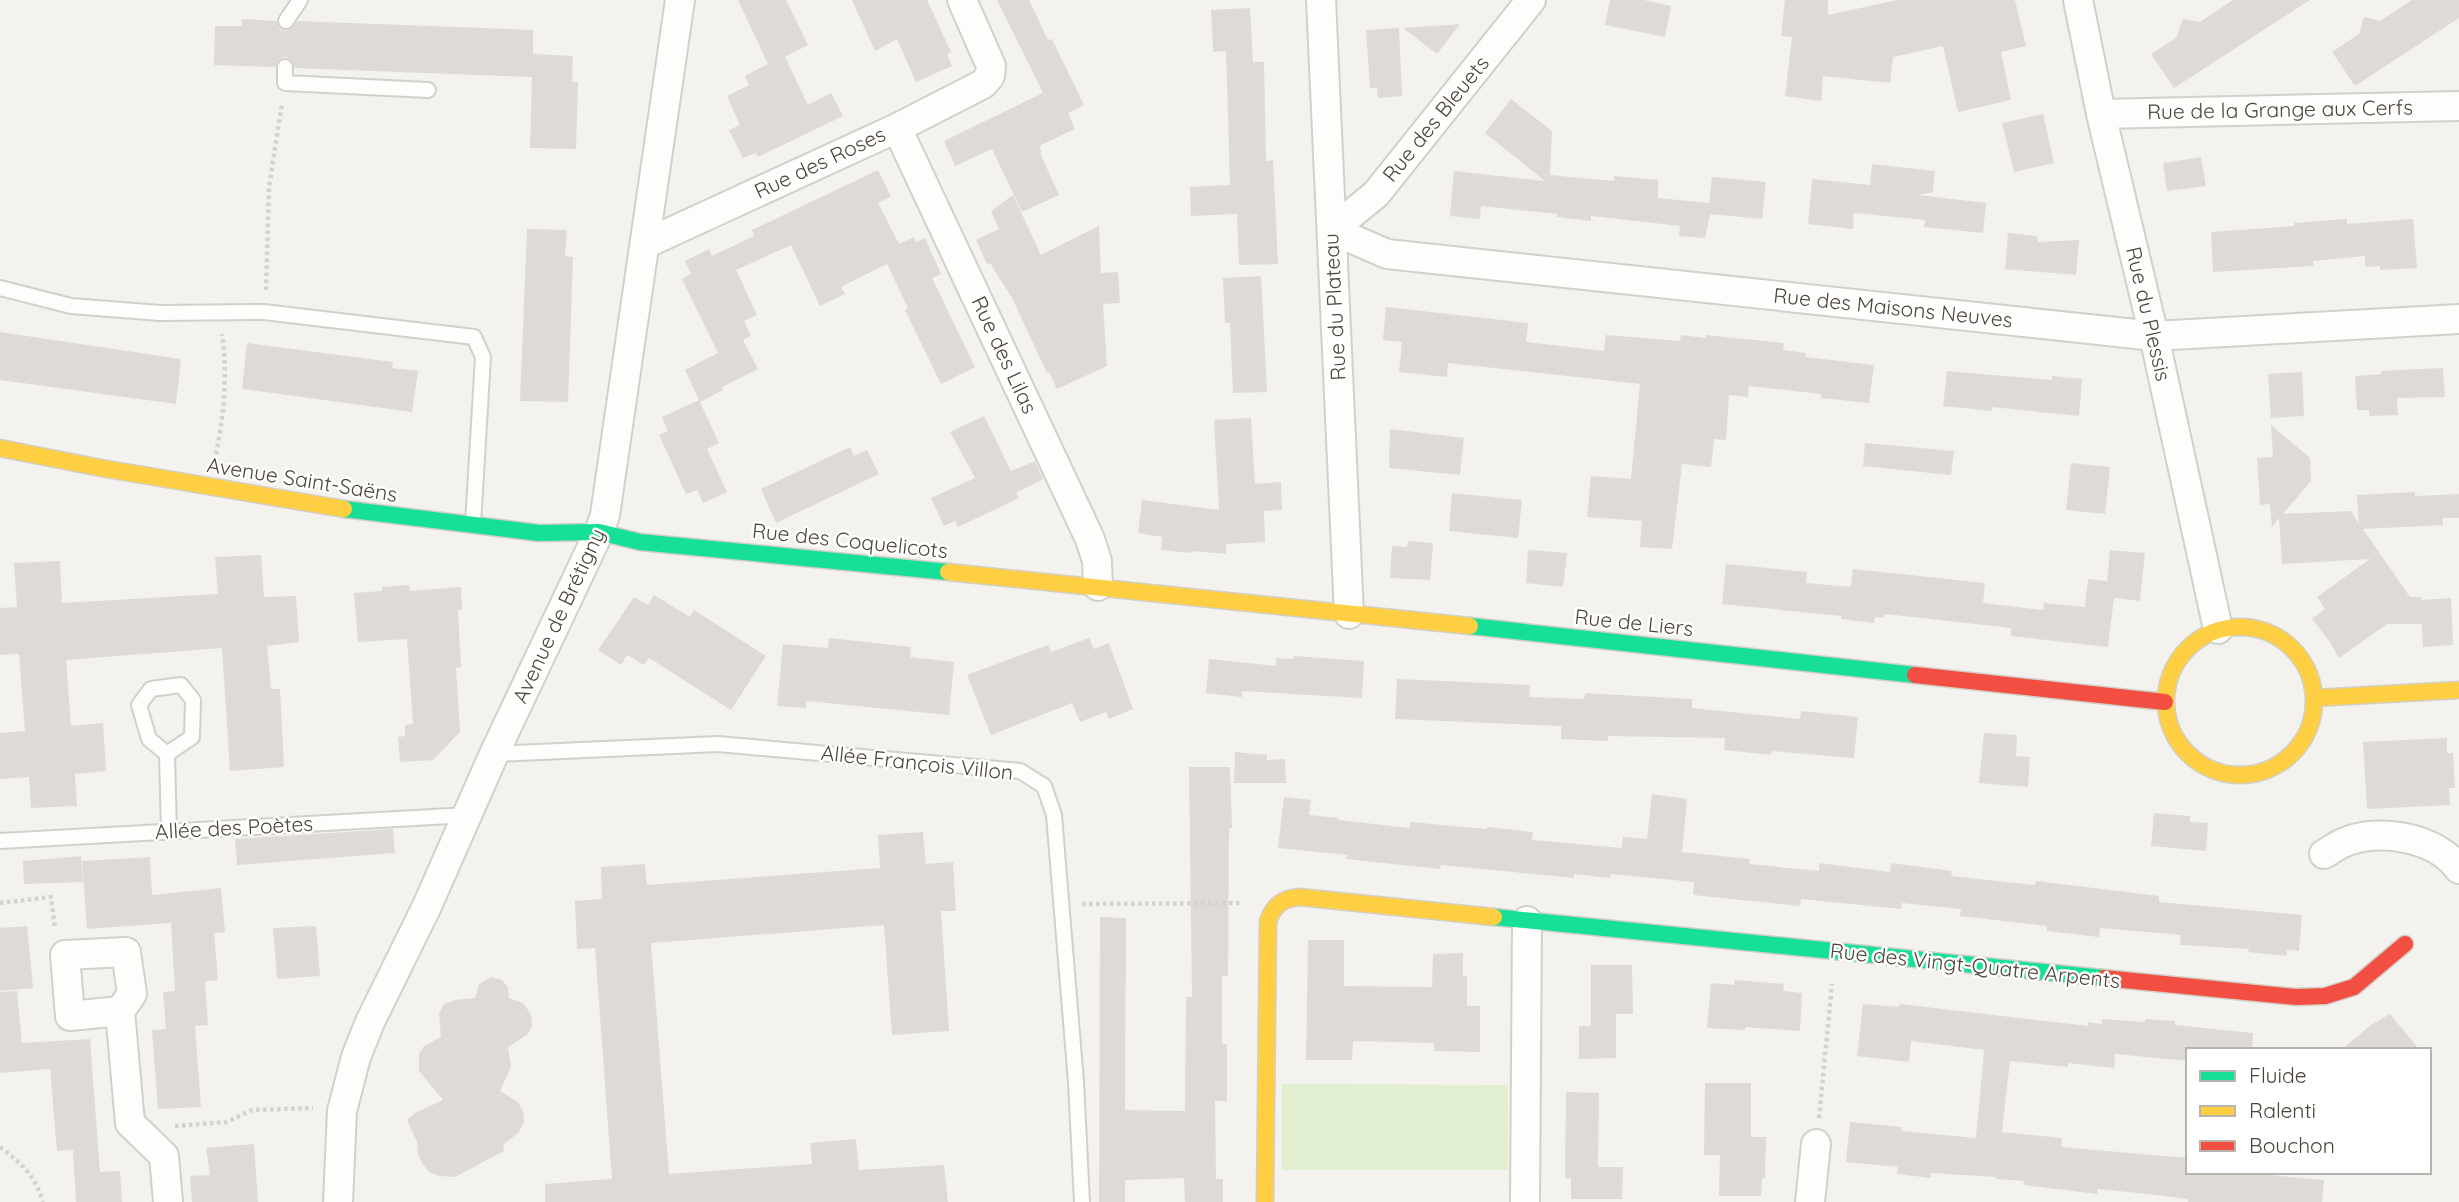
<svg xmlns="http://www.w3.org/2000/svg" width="2459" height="1202" viewBox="0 0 2459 1202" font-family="Quicksand,sans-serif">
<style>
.green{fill:#e1eecf}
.building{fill:#dedbd6}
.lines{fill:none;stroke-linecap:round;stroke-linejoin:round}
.lane-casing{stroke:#d2d0cb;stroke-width:18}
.street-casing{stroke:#d2d0cb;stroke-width:32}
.fast-casing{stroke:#d3cfc5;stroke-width:19}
.slow-casing{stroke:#d3cfc5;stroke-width:19}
.jam-casing{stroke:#d3cfc5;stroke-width:19}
.path{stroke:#d3d2cc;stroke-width:4.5;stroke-dasharray:3.5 3.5;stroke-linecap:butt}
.lane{stroke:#fdfdfc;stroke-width:14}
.street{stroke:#fdfdfc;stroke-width:28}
.fast{stroke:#16e098;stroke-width:16}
.slow{stroke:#ffcf43;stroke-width:16}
.jam{stroke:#f24e42;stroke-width:16}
.labels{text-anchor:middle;stroke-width:5;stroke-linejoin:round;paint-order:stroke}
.street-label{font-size:21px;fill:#4b4439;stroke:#fff}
</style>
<rect width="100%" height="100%" fill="#f4f2ee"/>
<!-- green -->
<path class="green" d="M1282 1084 1508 1085V1170H1282Z"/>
<!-- building -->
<path class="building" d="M738 0H786L808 45 785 57 808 105 831 93 843 116 758 157 756 153 743 158 729 130 740 125 727 96 749 85 745 76 768 64Z
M852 0H927L951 52 947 54 952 66 916 82 897 39 875 51Z
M997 0H1029L1048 40 1052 39 1084 105 1068 113 1075 129 1039 146 1042 152 1040 153 1059 195 1022 212 992 149 955 166 944 141 1043 93Z
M1610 0H1644L1671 6 1665 37 1605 25Z
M1785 0H1828V15L1897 0H2015L2026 46 2001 52 2011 100 1958 112 1943 46 1893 57 1890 83 1823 76 1821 101 1785 96 1792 37 1781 36Z
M2233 0H2310L2174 88 2151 54 2176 38 2183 19 2200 22Z
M2412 0H2459V18L2355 86 2332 52 2359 34 2364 17 2380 21Z
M1250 8 1253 62H1264L1266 161 1273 160 1278 264 1239 265 1237 214 1191 216 1190 187 1230 185 1226 51 1213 52 1211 10Z
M242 19 276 21 280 29 286 31 291 29 297 21 533 30V54L573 56 572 82H578L576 149 530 148 532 77 295 68 293 62 286 57 280 59 275 67 214 65 215 26H242Z
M1460 24 1437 54 1403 28Z
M1399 28 1402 96 1378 98 1377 88H1370L1366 30Z
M1511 99 1552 131 1550 175 1614 181V176L1658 180V198L1709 203 1712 177 1766 182 1762 219 1710 214 1705 238 1679 236 1680 226 1591 216V221L1557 217V214L1481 206 1480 219 1450 216 1454 171 1545 181 1485 133Z
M2043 114 2054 163 2014 172 2002 123Z
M2201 157 2206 186 2167 191 2163 163Z
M1872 164 1935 171 1933 192 1918 195 1986 203 1983 233 1924 227 1925 220 1854 213 1853 229 1808 224 1812 179 1870 185Z
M878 170 891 197 878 203 899 244 914 237 916 242 925 238 941 274 932 278 975 367 941 384 905 310 908 308 887 264 841 287 845 294 820 306 791 245 736 270 757 315 744 321 751 336 743 340 758 369 722 387 723 390 700 402 685 370 718 353 682 279 691 274 685 261 709 249 712 256 754 236 752 230Z
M1013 195 1041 255 1099 226 1101 273 1118 272 1120 303 1103 304 1107 366 1057 389 1049 372 1047 373 1012 298 990 263 987 264 976 240 999 229 991 211Z
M2347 219V224L2413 219 2417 268 2380 270V266L2365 267V256L2313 261V266L2213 272 2211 232 2294 226V223Z
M527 229 567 230 565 256 573 257 568 402 520 401Z
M2008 233 2037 236 2038 242 2079 240 2076 275 2005 269Z
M1261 276 1267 392 1233 393 1230 323H1225L1223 278Z
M1386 307 1528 323 1526 342 1604 351 1606 335 1680 341 1681 335 1706 338V335L1784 343 1783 350 1806 353 1805 357 1874 365 1869 403 1821 398V394L1749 386 1748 397 1729 395 1726 440 1714 439 1711 467 1682 464 1672 549 1640 547 1642 521 1587 517 1591 476 1631 479 1640 384 1448 363 1447 377 1399 372 1402 342 1383 340Z
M0 332 181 359 176 404 0 380Z
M247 343 393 362 392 368 418 371 412 412 242 389Z
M2443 368 2445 397 2397 398 2398 415 2369 416V410H2357L2355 376 2381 374V371Z
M1947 371 2052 380V376L2082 379 2079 416 1992 407V411L1943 406Z
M2302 372 2304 416 2271 418 2268 374Z
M699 400 719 443 707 449 727 492 703 503 697 490 686 494 659 435 668 431 662 417Z
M984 416 1011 471 1035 461 1043 479 1016 493 1019 498 958 527 955 521 944 526 931 498 975 478 950 432Z
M1251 418 1255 484 1281 482 1282 510 1264 511 1265 542 1226 544V554L1191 551V553L1161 550 1162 537 1138 533 1142 500 1219 510 1214 420Z
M2271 425 2310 458 2311 481 2283 514 2351 511 2359 524 2357 495 2415 492V496L2459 494V518H2443V525L2363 529 2410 597H2421V600L2451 598 2453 645 2423 647 2422 624H2387L2339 658 2330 642 2312 619 2325 609 2317 597 2370 559 2282 564 2279 518 2272 527 2270 504 2260 505 2257 458 2273 457Z
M1390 429 1464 438 1460 475 1389 468Z
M1865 443 1954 451 1951 475 1863 466Z
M850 447 854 456 867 450 879 474 776 523 761 489Z
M2071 463 2110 467 2105 514 2066 510Z
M1452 493 1522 500 1518 538 1449 531Z
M1408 541 1433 543 1430 580 1390 578 1392 546 1407 547Z
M1528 550 1567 553 1563 587 1526 583Z
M2110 550 2145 553 2140 601 2114 598 2108 647 2011 636V628L1885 614 1884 618 1875 617 1874 623 1841 619V616L1722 604 1726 564 1807 572 1806 583 1851 587 1853 569 1985 583 1983 603 2043 610 2044 603 2085 607 2088 579 2107 581Z
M261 555 264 597 296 596 299 642 267 646 271 689H280L284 767 230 771 222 648 66 660 71 726 103 723 106 771 75 774 77 806 31 808 29 777 0 779V733L25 731 19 654 0 655V608L17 607 14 563 60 561 62 603 218 594 215 557Z
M409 585 410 591 461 587 462 610H458L461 667 456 668 460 732 433 760 400 762 398 737 405 736V725L413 724 407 639 358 642 354 593 382 591V587Z
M654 595 690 617 694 610 766 656 731 710 649 658 644 665 627 655 621 665 598 650 634 597 648 605Z
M829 638 911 647 910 657 954 662 949 715 806 701V708L777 706 783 644 828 648Z
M1089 638 1094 649 1109 643 1133 709 1109 719 1106 712 1080 722 1072 703 991 735 967 675 1048 645 1051 652Z
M1294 656 1364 661 1362 698 1242 691V697L1206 693 1209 659 1276 666V658L1294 659Z
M1397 679 1530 685 1529 697 1584 699 1585 693 1692 699V708L1800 719 1801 711 1858 717 1854 758 1772 751 1771 755 1724 750 1725 738 1608 736V741L1561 739V726L1395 719Z
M1984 733 2017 735 2016 756 2030 757 2028 787 1979 783Z
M2447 738V753H2453L2455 788H2449L2450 805 2367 809 2363 742Z
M1235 752 1267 755V760L1285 759 1286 783H1234Z
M1189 767H1230L1232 828H1229L1228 976H1222V1044H1227V1101H1215L1216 1179H1223V1202H1185L1184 1178 1125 1180V1202H1099L1100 917 1126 918 1125 1110 1185 1111 1186 997H1192Z
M1652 794 1687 799 1682 852 1750 859 1749 864 1819 871V863L1890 872 1891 863 1952 871 1951 876 2035 885 2036 881 2159 896V902L2302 915 2299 951 2287 950V956L2248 952 2249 949 2180 945 2181 935 2100 928 2099 937 2047 931V926L1960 916 1961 909 1902 903 1901 909 1801 899 1800 906 1693 895 1694 882 1611 874 1610 878 1574 874V878L1441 865 1440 869 1346 859 1347 855 1278 848 1284 797 1311 800 1309 815 1339 818 1338 820 1410 828V822L1487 829V827L1533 832 1532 840 1622 848 1623 837 1647 839Z
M2154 813 2190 816V822L2208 823 2206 851 2151 846Z
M393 829 395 853 237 865 235 839Z
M923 832 926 864 953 862 956 911H941L949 1031 892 1035 884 925 651 943 669 1174 812 1164 810 1143 856 1139 859 1170 944 1165 948 1202H545V1184L612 1179 595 948 577 949 575 901 602 899 601 867 645 864 647 885 880 868 878 835Z
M81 856 83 882 24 884 23 861Z
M150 857 152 895 221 888 225 932 214 933 218 980 205 981 208 1025 195 1026 201 1107 158 1109 152 1030 166 1029 163 992 175 991 171 923 87 929 82 861Z
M27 926 33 988 0 991V928Z
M316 926 320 976 277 979 273 928Z
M1308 940H1344V986L1432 987 1433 954 1463 953V976H1467V1006H1480V1052L1434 1051V1043L1353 1041 1352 1060H1306Z
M1591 965H1632L1633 1014H1616V1058L1579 1059V1026H1591Z
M491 977 502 980 508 987 509 998 523 1003 531 1014 532 1025 528 1034 508 1047 511 1067 500 1091 518 1102 523 1111 524 1122 519 1132 503 1145 504 1151 455 1177 440 1176 429 1172 421 1162 418 1154 417 1142 407 1120 415 1113 443 1100 419 1071V1054L424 1046 441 1037 439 1014 444 1004 455 1000 475 998 479 984Z
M1735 980 1784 984 1783 991 1802 993 1800 1031 1745 1027V1030L1707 1028 1711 983 1734 985Z
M17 991 22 1043 90 1039 100 1172 120 1171 122 1202H76L73 1150 57 1151 50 1069 0 1073V992Z
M1863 1004 1899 1007 1900 1004 2088 1026V1022L2102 1024V1019L2145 1022V1019L2175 1021V1025L2253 1033 2252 1050H2188V1061L2115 1054 2114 1068 2068 1063V1067L2010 1061 2002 1132 2062 1138 2061 1147 2188 1158V1172H2237L2324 1180 2322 1202H2188V1199L2148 1194 2097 1189V1194L2023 1185 2024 1181 1996 1179V1177L1931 1173V1178L1897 1174 1898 1167 1846 1162 1850 1122 1902 1127 1901 1131 1976 1138 1984 1050 1911 1041 1909 1062 1857 1056Z
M2390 1014 2420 1050H2341L2371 1025Z
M1705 1083H1751V1137H1766L1765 1179 1762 1178 1761 1196H1719L1720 1155H1704Z
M1566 1092 1599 1093 1598 1167H1623L1622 1199H1571V1178H1565Z
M254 1144 258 1202H192L190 1176 210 1175 206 1148Z"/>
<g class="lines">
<defs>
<path id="lane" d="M286 21 300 0
M285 67V83L428 90
M0 288 71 306 160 313 264 312 474 337 483 357 473 524
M167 754 149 739 139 705 151 689 181 685 193 700 192 737 167 754 169 832
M494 754 718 744 1020 771 1044 786 1054 815 1076 1082 1082 1202
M0 841 468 815"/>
<path id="street" d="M1321 0 1349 614
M1531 0 1376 194 1332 230 1387 254 2154 336 2459 319
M2078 0 2101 114 2154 336 2218 629
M2101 114 2459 106
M897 128 1090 539 1097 561 1098 586
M645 244 897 128 983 84 990 76 991 66 962 0
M2324 854C2330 851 2336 846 2343 843 2378 827 2436 837 2459 869
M120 1011 70 1016 65 955 126 952 132 994 120 1011 130 1123 164 1156 168 1202
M338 1202 342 1111 356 1057 370 1022 427 906 494 754 599 532 605 515 680 0
M1525 1202 1527 921
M1810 1202 1816 1144"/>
<path id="fast" d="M344 509 539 533 599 532 640 542 948 572
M1470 626 1915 675
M1494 917 2104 978"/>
<path id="slow" d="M0 448 101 468 344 509
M948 572 1470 626
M2166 701a74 74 0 1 1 148 0a74 74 0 1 1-148 0Z
M2315 698 2459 690
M1265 1202 1268 921C1274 905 1282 899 1299 897L1494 917"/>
<path id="jam" d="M1915 675 2165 702
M2104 978 2296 997 2325 996 2354 987 2405 944"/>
</defs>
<!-- lane casing -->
<use href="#lane" class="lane-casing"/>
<!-- street casing -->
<use href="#street" class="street-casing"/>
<!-- fast casing -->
<use href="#fast" class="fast-casing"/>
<!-- slow casing -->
<use href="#slow" class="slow-casing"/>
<!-- jam casing -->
<use href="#jam" class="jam-casing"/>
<!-- path -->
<path class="path" d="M266 290 269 187 282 104
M216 454C224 415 228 373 222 334
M0 903 51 897 55 929
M1082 904 1241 903
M1819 1118 1832 984
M175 1126 227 1122 252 1110 313 1108
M0 1147C23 1165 34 1174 43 1202"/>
<!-- lane -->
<use href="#lane" class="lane"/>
<!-- street -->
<use href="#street" class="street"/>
<!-- fast -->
<use href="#fast" class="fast"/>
<!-- slow -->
<use href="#slow" class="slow"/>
<!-- jam -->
<use href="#jam" class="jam"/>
</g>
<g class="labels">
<!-- street labels -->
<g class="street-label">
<text transform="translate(2280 110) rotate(-1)" y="7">Rue de la Grange aux Cerfs</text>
<text transform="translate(1436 119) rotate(-51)" y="7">Rue des Bleuets</text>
<text transform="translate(820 163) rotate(-25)" y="7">Rue des Roses</text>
<text transform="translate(1335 307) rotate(-93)" y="7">Rue du Plateau</text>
<text transform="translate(1893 308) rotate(6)" y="7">Rue des Maisons Neuves</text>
<text transform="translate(2148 314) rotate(77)" y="7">Rue du Plessis</text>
<text transform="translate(1004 355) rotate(65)" y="7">Rue des Lilas</text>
<text transform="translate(302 480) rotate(9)" y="7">Avenue Saint-Saëns</text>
<text transform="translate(850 541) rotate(6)" y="7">Rue des Coquelicots</text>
<text transform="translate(559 616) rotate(-65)" y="7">Avenue de Brétigny</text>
<text transform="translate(1634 623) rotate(6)" y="7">Rue de Liers</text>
<text transform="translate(917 763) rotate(6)" y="7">Allée François Villon</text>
<text transform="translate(234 828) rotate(-3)" y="7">Allée des Poètes</text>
<text transform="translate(1975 966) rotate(6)" y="7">Rue des Vingt-Quatre Arpents</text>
</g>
</g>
<!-- legend -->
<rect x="2186" y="1048" width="245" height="126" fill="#ffffff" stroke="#b7b4b0" stroke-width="2"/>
<rect x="2200" y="1071" width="35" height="10" fill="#16e098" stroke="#b7b4b0" stroke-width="2"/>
<text x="2249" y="1083" font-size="21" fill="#4b4439">Fluide</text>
<rect x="2200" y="1106" width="35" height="10" fill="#ffcf43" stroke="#b7b4b0" stroke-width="2"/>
<text x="2249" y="1118" font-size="21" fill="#4b4439">Ralenti</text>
<rect x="2200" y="1141" width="35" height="10" fill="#f24e42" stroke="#b7b4b0" stroke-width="2"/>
<text x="2249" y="1153" font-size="21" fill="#4b4439">Bouchon</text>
</svg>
